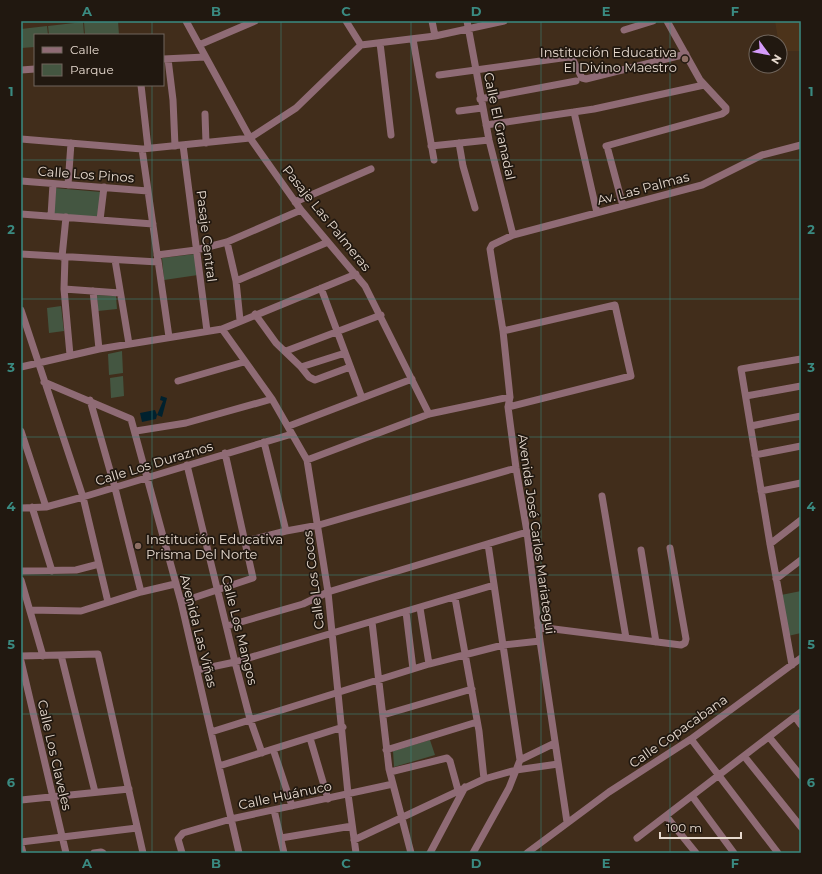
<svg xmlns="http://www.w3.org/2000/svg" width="822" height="874" viewBox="0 0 822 874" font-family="Montserrat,sans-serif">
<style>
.built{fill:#4c331a}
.green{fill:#445641}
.water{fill:#00212e}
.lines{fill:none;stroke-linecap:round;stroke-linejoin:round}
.minor{stroke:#8f6b75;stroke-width:7}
.grid{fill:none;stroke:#3a8a81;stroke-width:1;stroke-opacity:0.55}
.education-dot{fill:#8d6e63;stroke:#211810;stroke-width:1.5}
.labels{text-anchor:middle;stroke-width:3.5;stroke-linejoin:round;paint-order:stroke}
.poi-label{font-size:13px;fill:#e6d9ce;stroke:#211810;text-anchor:end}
.street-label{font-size:13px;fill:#e6d9ce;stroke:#211810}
.neatline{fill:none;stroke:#3a8a81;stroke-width:1.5}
.grid-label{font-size:13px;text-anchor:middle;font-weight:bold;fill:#3a8a81}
</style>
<rect width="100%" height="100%" fill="#412d1b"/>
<!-- built -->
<path class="built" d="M775 21H801V51H780Z"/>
<!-- green -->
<path class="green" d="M95 21H118L119 35H85L84 22Z
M83 22 84 35H49L48 26Z
M47 26 48 35H35V47L21 48V29Z
M55 188 101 192 99 218 53 214Z
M195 254 198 275 164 280 162 258Z
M97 295 116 296 117 309 98 311Z
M61 306 64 331 49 333 47 308Z
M122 351 123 373 109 375 108 354Z
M123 376 124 396 111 398 110 378Z
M801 591V633L788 636 781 595Z
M430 740 435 755 394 767 393 751Z"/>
<!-- water -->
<path class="water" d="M161 396 167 398 162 417 157 415 156 419 142 422 140 413 155 410 157 415 163 401 160 400Z"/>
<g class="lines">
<!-- minor -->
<path class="minor" d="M186 21 250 138 301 210 365 286 429 414
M346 21 361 45
M432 21 435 36
M467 21 489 140 513 235
M624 30 653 21
M413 39 434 160
M380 43 391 135
M199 45 255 21
M163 59 205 57
M168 59 173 100 175 146
M21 70 35 69
M439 75 569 57 572 58 582 78 586 79 686 54
M141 85 148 148
M480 99 576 81
M459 111 482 108
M574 112 597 213
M205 114 206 143
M486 125 594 109 704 85
M21 139 142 149 250 138 296 108 361 45 435 36 504 21
M459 143 463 166 475 208
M183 145 207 331
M431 146 489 140
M606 146 722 114 726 111V108L700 80 667 21
M142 149 169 337
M608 150 623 206
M21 181 148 191
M68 185 71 143
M295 202 371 169
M21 214 153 224
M51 216 53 184
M100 220 104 187
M227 242 236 281 240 320
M21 254 158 262
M157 255 196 250 227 242 301 210
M62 257 66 217
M65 257 64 289 70 355
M115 260 129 344
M236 281 328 242
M321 288 362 398
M64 289 120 293
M93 291 99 349
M21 310 83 497 108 602
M255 314 276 343 301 367 345 353
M222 329 272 399 307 460 328 592 348 794 356 853
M503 331 615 305 631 376 508 407
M286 351 381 315
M21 367 99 349 222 329 356 274
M301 367 309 377 315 380 350 367
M178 381 244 362
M44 382 131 419 181 602 239 853
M746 396 801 386
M90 400 115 488 141 592
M289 426 412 379
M751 426 801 416
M21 431 46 507
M136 431 186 423 272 399
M755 455 801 446
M307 460 429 414 510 397
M187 465 235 662 250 719 262 753
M761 491 801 483
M602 496 626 638
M32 507 52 571
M21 508 46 507 83 497 292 434
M286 531 319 525 516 468
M246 541 286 531 264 442
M488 544 520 760
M770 544 801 520
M641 550 656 642
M21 571 76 570 99 564
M776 579 801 560
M21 580 43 656
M455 598 479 731 484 779
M181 602 253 578 225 453
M420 608 429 664
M30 610 81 611 141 592 175 584
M406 612 413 669
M372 622 389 769 411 853
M227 626 303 604 328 592 527 532
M538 627 681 645 685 643 686 639 670 548
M61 655 95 792
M21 656 98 654 143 853
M21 661 66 853
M792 665 770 544 741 369 801 359
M197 670 235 662 494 585
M383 715 472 689
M795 717 801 725
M211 732 429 664 503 645 540 641
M769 737 801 776
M310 738 328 799
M691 739 778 853
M273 749 292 806
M386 750 477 722
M744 756 801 827
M219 766 343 727
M390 772 447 758 450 761 458 790
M692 796 734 853
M21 800 129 789
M274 810 284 853
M666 816 696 853
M567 822 540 641 527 532 516 468 508 407 510 397 503 331 490 249 492 245 513 235 702 185 762 155 801 145
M281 838 352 826
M637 838 801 712
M354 840 484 779 516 770 558 764
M21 842 137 828
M21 845 23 853
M94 853 101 852 103 853
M182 853 178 839 183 833 231 819 393 784
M430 853 465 787
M473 853 509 788 520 760 555 743
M527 853 609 792 691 739 801 658"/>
</g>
<!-- grid -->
<path class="grid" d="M152 21V35M281 21V853M411 21V853M541 21V853M670 21V853M152 85V853M21 160H801M21 299H801M21 437H801M21 575H801M21 714H801"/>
<!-- markers -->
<g class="education-dot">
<circle cx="685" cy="59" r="4"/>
<circle cx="138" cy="546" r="4"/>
</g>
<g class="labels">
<!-- poi labels -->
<g class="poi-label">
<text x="677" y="57">Institución Educativa<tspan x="677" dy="15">El Divino Maestro</tspan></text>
<text x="146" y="544" text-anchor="start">Institución Educativa<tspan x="146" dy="15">Prisma Del Norte</tspan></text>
</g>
<!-- street labels -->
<g class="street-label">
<text transform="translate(500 126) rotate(78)" y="5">Calle El Granadal</text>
<text transform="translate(86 174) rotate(4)" y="5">Calle Los Pinos</text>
<text transform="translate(643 188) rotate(-15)" y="5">Av. Las Palmas</text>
<text transform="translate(327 218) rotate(51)" y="5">Pasaje Las Palmeras</text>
<text transform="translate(207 236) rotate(83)" y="5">Pasaje Central</text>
<text transform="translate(154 463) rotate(-17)" y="5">Calle Los Duraznos</text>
<text transform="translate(537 534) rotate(82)" y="5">Avenida José Carlos Mariategui</text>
<text transform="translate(313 580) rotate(-97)" y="5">Calle Los Cocos</text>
<text transform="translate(240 630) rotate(76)" y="5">Calle Los Mangos</text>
<text transform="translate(199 631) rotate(76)" y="5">Avenida Las Viñas</text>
<text transform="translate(678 731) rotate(-35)" y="5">Calle Copacabana</text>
<text transform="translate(55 755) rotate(77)" y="5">Calle Los Claveles</text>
<text transform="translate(285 795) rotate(-12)" y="5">Calle Huánuco</text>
</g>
</g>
<!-- border -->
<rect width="822" height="874" fill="none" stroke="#211810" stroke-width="44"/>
<!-- legend -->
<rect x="34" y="34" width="130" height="52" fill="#211810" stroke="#70655c"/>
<rect x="42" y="47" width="20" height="6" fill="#8f6b75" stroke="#70655c"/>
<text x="70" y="54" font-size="12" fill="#e6d9ce">Calle</text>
<rect x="42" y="64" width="20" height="12" fill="#445641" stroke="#70655c"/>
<text x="70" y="74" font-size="12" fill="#e6d9ce">Parque</text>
<!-- north arrow -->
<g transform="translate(768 54) rotate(122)"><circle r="19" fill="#211810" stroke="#70655c"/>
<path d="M0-3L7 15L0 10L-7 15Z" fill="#d59bfa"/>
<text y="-6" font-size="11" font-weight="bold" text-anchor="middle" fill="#e6d9ce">N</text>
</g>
<!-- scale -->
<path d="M660 832v6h81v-6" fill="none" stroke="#e6d9ce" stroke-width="2"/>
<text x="666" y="832" font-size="12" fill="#e6d9ce" stroke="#211810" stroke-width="3" paint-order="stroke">100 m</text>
<rect x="22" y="22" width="778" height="830" class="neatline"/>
<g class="grid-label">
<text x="87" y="16">A</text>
<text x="216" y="16">B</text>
<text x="346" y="16">C</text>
<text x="476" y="16">D</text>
<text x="606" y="16">E</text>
<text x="735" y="16">F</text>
<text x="11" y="96">1</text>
<text x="811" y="96">1</text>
<text x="11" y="234">2</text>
<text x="811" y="234">2</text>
<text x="11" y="372">3</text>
<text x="811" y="372">3</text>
<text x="11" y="511">4</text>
<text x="811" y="511">4</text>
<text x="11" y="649">5</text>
<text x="811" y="649">5</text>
<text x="11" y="787">6</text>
<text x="811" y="787">6</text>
<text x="87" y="868">A</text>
<text x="216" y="868">B</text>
<text x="346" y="868">C</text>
<text x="476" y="868">D</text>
<text x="606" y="868">E</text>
<text x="735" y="868">F</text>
</g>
</svg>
